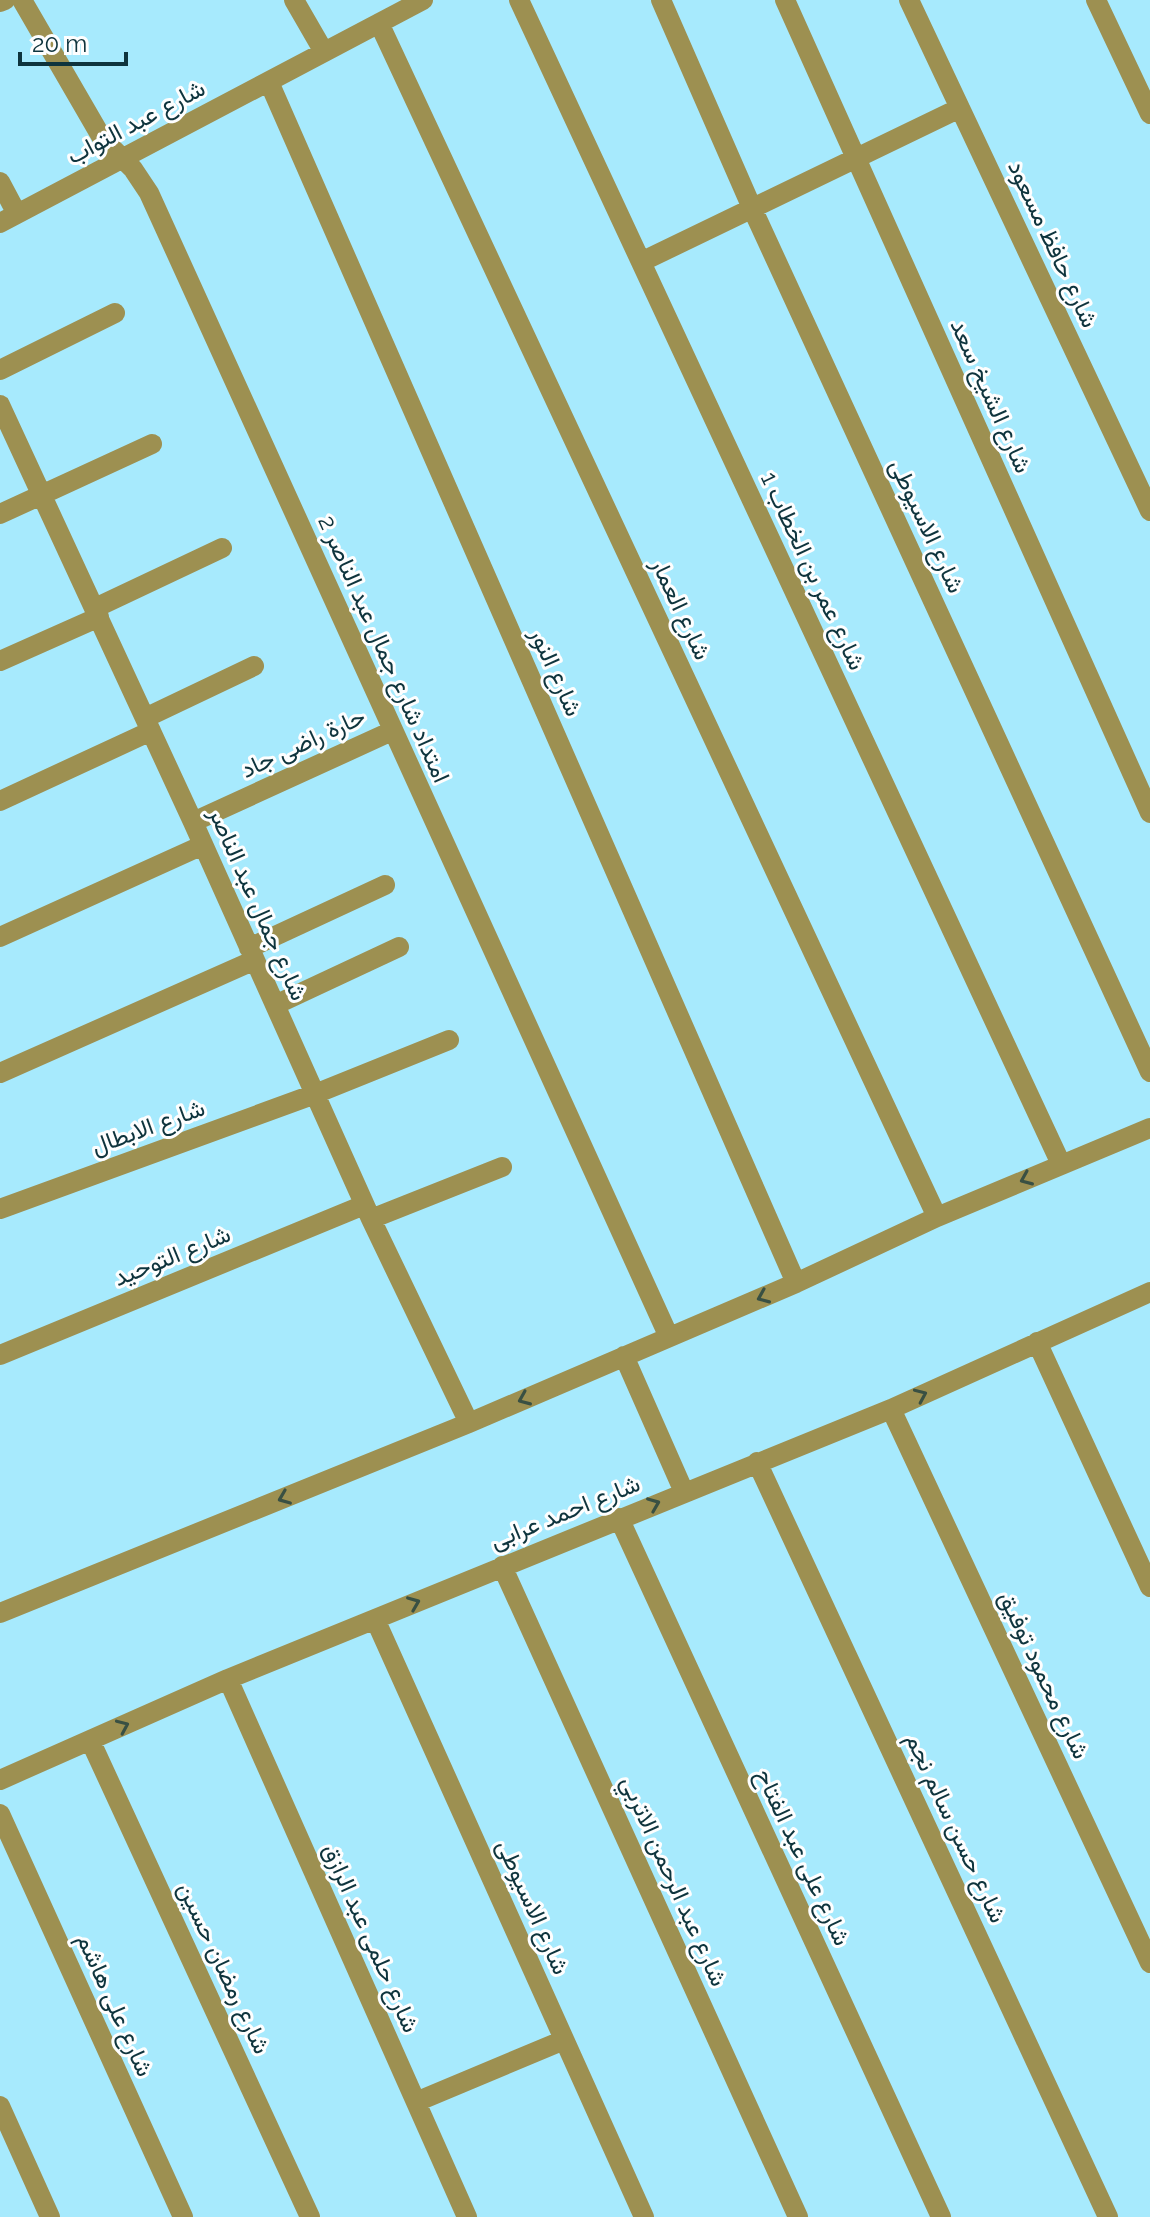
<svg xmlns="http://www.w3.org/2000/svg" width="1150" height="2217" viewBox="0 0 1150 2217" font-family="Raleway,Vazirmatn,sans-serif">
<style>
.lines{fill:none;stroke-linecap:round;stroke-linejoin:round}
.minor{stroke:#9d9051;stroke-width:20}
.oneway{stroke:#395043}
.labels{text-anchor:middle;stroke-width:6;stroke-linejoin:round;paint-order:stroke}
.street-label{font-size:24px;fill:#0e343d;stroke:#fefefe}
</style>
<rect width="100%" height="100%" fill="#a7eafd"/>
<g class="lines">
<!-- minor -->
<path class="minor" d="M22 0 102 138 133 169 149 193 669 1337
M294 0 324 52
M519 0 1061 1164
M661 0 752 208 1150 1072
M785 0 1150 813
M909 0 1150 511
M1096 0 1150 114
M0 2 5 0
M379 23 937 1217
M269 82 796 1283
M0 182 17 214
M0 223 423 0
M641 262 960 108
M0 370 115 313
M0 405 193 822 371 1219 469 1423
M0 514 152 444
M95 608 222 548
M0 661 99 617
M145 718 254 666
M0 801 151 731
M193 822 392 731
M0 937 203 845
M249 948 385 885
M275 1005 399 947
M0 1073 255 960
M0 1209 315 1094 449 1040
M371 1219 502 1167
M1037 1342 1150 1587
M0 1355 364 1205
M624 1356 684 1492
M891 1409 1150 1963
M757 1462 1108 2217
M619 1518 941 2217
M502 1566 798 2217
M0 1613 469 1423 796 1283 937 1217 1150 1128
M375 1619 644 2217
M228 1679 467 2217
M90 1740 310 2217
M0 1780 228 1679 891 1409 1150 1292
M0 1814 183 2217
M416 2102 564 2040
M0 2106 50 2217"/>
</g>
<!-- one-way arrows -->
<defs><path id="oneway-chevron" d="M-2-3.5L2.5 0L-2 3.5" fill="none" stroke-width="1.6" stroke-linecap="round" stroke-linejoin="round" transform="scale(2)"/></defs>
<g class="oneway">
<use href="#oneway-chevron" transform="translate(1026 1179) rotate(157)"/>
<use href="#oneway-chevron" transform="translate(763 1297) rotate(157)"/>
<use href="#oneway-chevron" transform="translate(921 1395) rotate(-24)"/>
<use href="#oneway-chevron" transform="translate(524 1399) rotate(157)"/>
<use href="#oneway-chevron" transform="translate(284 1498) rotate(158)"/>
<use href="#oneway-chevron" transform="translate(654 1504) rotate(-22)"/>
<use href="#oneway-chevron" transform="translate(414 1603) rotate(-22)"/>
<use href="#oneway-chevron" transform="translate(123 1726) rotate(-24)"/>
</g>
<g class="labels">
<!-- street labels -->
<g class="street-label">
<text transform="translate(136 122) rotate(-28)" y="8">شارع عبد التواب</text>
<text transform="translate(1053 244) rotate(65)" y="8">شارع حافظ مسعود</text>
<text transform="translate(991 396) rotate(66)" y="8">شارع الشيخ سعد</text>
<text transform="translate(927 526) rotate(65)" y="8">شارع الاسيوطى</text>
<text transform="translate(813 571) rotate(65)" y="8">شارع عمر بن الخطاب 1</text>
<text transform="translate(681 609) rotate(65)" y="8">شارع العمار</text>
<text transform="translate(384 649) rotate(66)" y="8">امتداد شارع جمال عبد الناصر 2</text>
<text transform="translate(556 672) rotate(66)" y="8">شارع النور</text>
<text transform="translate(303 743) rotate(-25)" y="8">حارة راضى جاد</text>
<text transform="translate(258 904) rotate(66)" y="8">شارع جمال عبد الناصر</text>
<text transform="translate(148 1127) rotate(-20)" y="8">شارع الابطال</text>
<text transform="translate(172 1256) rotate(-22)" y="8">شارع التوحيد</text>
<text transform="translate(565 1512) rotate(-22)" y="8">شارع احمد عرابى</text>
<text transform="translate(1044 1675) rotate(65)" y="8">شارع محمود توفيق</text>
<text transform="translate(956 1828) rotate(65)" y="8">شارع حسن سالم نجم</text>
<text transform="translate(803 1857) rotate(65)" y="8">شارع على عبد الفتاح</text>
<text transform="translate(674 1881) rotate(66)" y="8">شارع عبد الرحمن الاتربي</text>
<text transform="translate(533 1907) rotate(66)" y="8">شارع الاسيوطى</text>
<text transform="translate(371 1938) rotate(66)" y="8">شارع حلمى عبد الرازق</text>
<text transform="translate(224 1968) rotate(65)" y="8">شارع رمضان حسين</text>
<text transform="translate(115 2005) rotate(66)" y="8">شارع على هاشم</text>
</g>
</g>
<!-- scale -->
<path d="M20 52v12h106v-12" fill="none" stroke="#0e343d" stroke-width="4"/>
<text x="32" y="52" font-size="24" fill="#0e343d" stroke="#fefefe" stroke-width="6" paint-order="stroke">20 m</text>
</svg>
